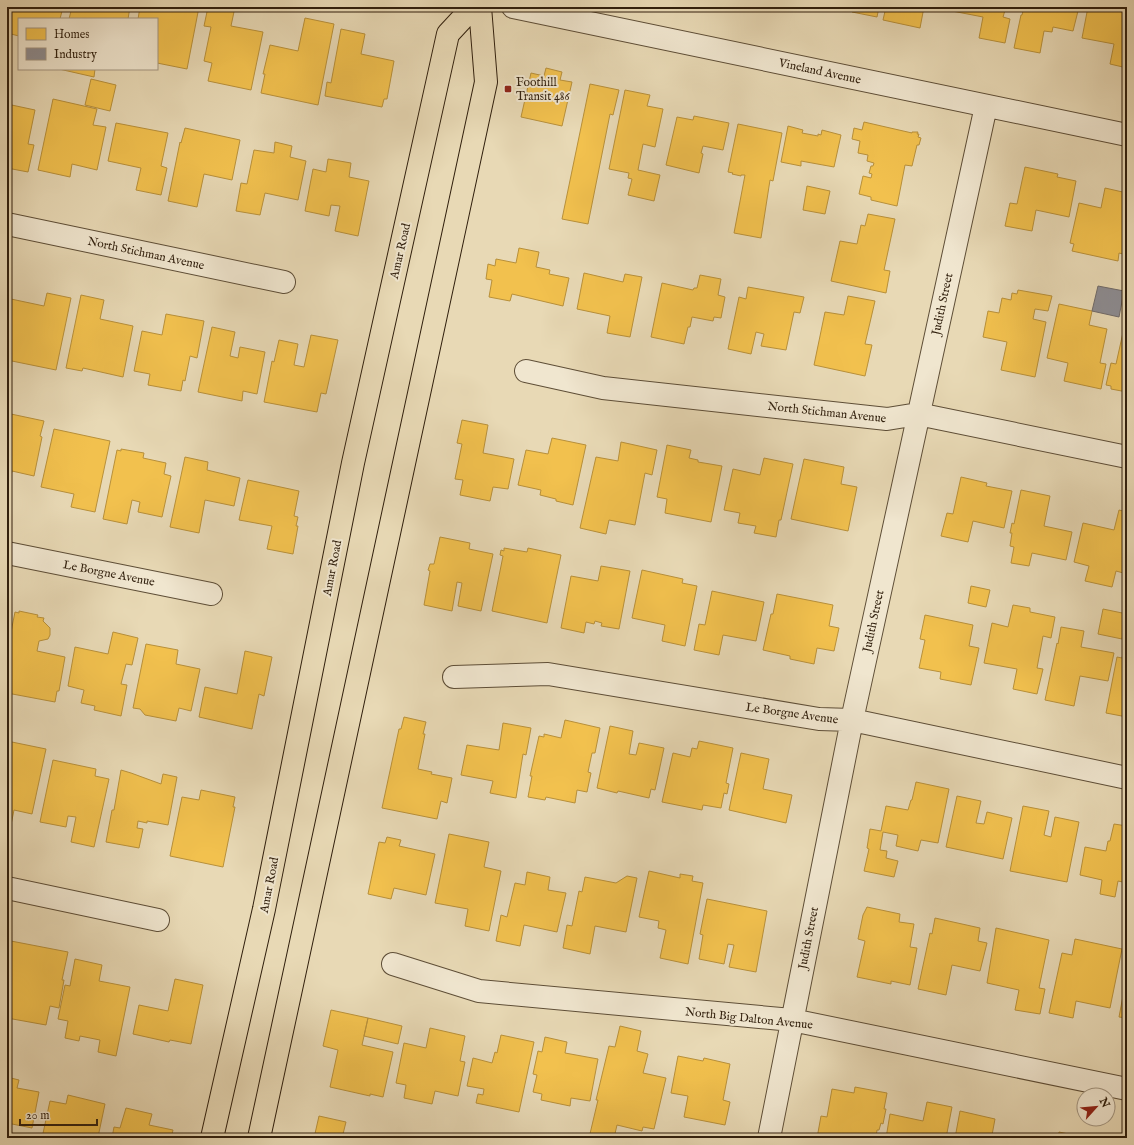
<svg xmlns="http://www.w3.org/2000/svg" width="1134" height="1145" viewBox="0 0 1134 1145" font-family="'IM FELL English',serif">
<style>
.homes{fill:#f2c14e;stroke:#b8903a}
.industry{fill:#8d8d92;stroke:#716c6a}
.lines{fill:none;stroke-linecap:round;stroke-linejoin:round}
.minor-casing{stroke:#5e4e37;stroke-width:24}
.major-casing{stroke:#301f0d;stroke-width:24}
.minor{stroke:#f0e6cf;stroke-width:22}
.major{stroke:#e8d9b5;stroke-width:22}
.poi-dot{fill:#8f2418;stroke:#f0e6cf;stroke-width:1.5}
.labels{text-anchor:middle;stroke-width:4;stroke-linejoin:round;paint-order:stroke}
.street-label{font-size:12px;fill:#301f0d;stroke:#f0e6cf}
.poi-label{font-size:12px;fill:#301f0d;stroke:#f0e6cf;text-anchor:start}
</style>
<rect width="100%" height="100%" fill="#e8d9b5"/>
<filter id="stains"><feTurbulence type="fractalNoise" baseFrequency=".005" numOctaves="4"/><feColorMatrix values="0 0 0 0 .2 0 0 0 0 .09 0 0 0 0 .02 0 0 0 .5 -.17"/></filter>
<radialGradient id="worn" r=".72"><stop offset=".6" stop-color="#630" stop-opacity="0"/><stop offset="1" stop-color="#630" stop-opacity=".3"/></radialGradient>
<!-- homes -->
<path class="homes" d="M7 7H63L60 19H19V36L7 33Z
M72 7H130L128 19H69Z
M140 7H165L175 9V7H199L187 69 157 63V19H138Z
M208 7H235L231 26 263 32 251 90 208 81 212 63 204 61 211 27 204 26Z
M853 7H879L877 17 852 12Z
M886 7H924L920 28 883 20Z
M953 7H1006L1003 17 1010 19 1005 43 979 38 983 17 952 11Z
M1024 7H1079L1073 31 1053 27 1052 32 1044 31 1040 53 1014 48 1021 15H1022Z
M1088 7H1127V68L1110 64 1114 44 1082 38Z
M305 18 334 24 318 105 261 93 265 74H263L270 45 298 51Z
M341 29 365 34 361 54 394 61 387 99H384L382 107 325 96 327 82 331 83Z
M546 68 562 72 560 80 572 82 562 126 521 117 531 73 544 76Z
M59 69H95L94 77Z
M91 79 116 85 110 111 85 105Z
M590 84 619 90 613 115 610 114 588 224 562 219Z
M625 90 650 95 647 106 663 109 655 147 643 144 638 170 660 175 654 201 628 195 632 179 628 178 629 173 609 169Z
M53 99 97 109 93 125 106 127 97 170 72 164 70 177 38 170Z
M7 104 35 110 28 144 34 145 28 172 7 168Z
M694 116 729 123 723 150 703 146 701 153 703 154 699 173 666 165 677 117 693 120Z
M864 122 912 133V132H918L917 134H919L918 137 921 138 919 145H917L912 166 905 165 897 206 871 200V197L859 194 863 176 871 178 872 174 869 173 871 166H873L874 163 867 161 868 155 858 153 860 141 852 139 854 128 862 130Z
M116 123 168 133 161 166 167 168 161 195 136 190 141 168 108 161Z
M738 124 782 133 773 181 770 180 761 238 734 233 745 175H741V176L732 174 733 173 728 172Z
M788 126 803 130 802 133 818 136V134L821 135 822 130 841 135 834 167 801 161V166L781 162Z
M185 128 240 140 232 180 204 174 197 207 168 201 180 142 181 143Z
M275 142 292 146 290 157 306 161 298 200 265 193 260 215 236 211 241 183 247 184 254 150 274 153Z
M328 159 351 163 349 177 369 181 358 236 335 231 340 206 331 205 329 216 305 211 313 169 326 172Z
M1025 167 1058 174 1057 177 1076 181 1069 217 1036 210 1032 231 1005 226 1010 203 1017 204Z
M807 186 830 191 825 214 803 210Z
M1105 188 1127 193V255L1119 253 1118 261 1072 251 1074 244 1070 243 1079 203 1101 208Z
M868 214 895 219 884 270 890 271 886 293 831 281 840 241 857 244 861 225 865 226Z
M519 248 539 252 536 267 550 270 549 274 569 278 563 306 512 294 510 301 489 297 492 280 486 279 488 264 495 266 496 259 516 263Z
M584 273 623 282 625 274 642 277 630 337 607 333 610 316 577 309Z
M700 275 721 279 718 295 725 297 721 318 714 317 713 321 692 317 690 327H688L684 344 651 337 662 283 693 290 694 288H697Z
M748 287 804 297 800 313 794 312 786 350 761 346 764 334 756 332 751 354 728 349 739 297 746 299Z
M1018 290 1052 296 1048 311 1035 309 1033 319 1046 322 1035 377 1001 370 1007 342 983 337 988 311 999 313 1002 298 1011 300 1012 293 1017 294Z
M47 293 71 298 56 370 7 360V318L11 299 44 306Z
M81 295 104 300 100 319 133 326 123 377 83 368 82 371 66 368Z
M848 296 875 301 865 344 872 345 865 376 814 365 825 312 844 315Z
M1059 304 1092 311 1089 325 1107 329 1100 363 1106 364 1101 389 1064 381 1068 363 1047 358Z
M166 314 204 321 197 358 190 356 185 381 183 380 181 391 148 385 150 374 134 371 142 331 162 335Z
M212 327 235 332 230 356 238 358 240 347 265 352 257 394 243 391 242 401 198 392Z
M1124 328 1127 329V392L1111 389V386L1106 385 1111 363 1116 364Z
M311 335 338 340 326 394 321 393 317 412 264 402 272 361 274 362 279 340 298 344 294 365 304 367Z
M11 414 44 421 40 436 42 437 34 476 12 471 7 494V429L8 430Z
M462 420 488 425 483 453 514 459 508 489 493 487 490 501 460 495 463 480 455 479 462 444 457 443Z
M54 429 110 441 95 512 71 507 74 494 41 487Z
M552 438 586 445 573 505 556 501V499L540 495 541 490 518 485 526 450 548 454Z
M621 442 657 450 652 475 645 473 635 525 609 520 606 534 580 528 596 457 618 461Z
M667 445 691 450 689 458 698 460V462L722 466 711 522 665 513 667 499 657 497Z
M121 449 144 453 143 458 166 463 164 474 171 476 162 517 138 512 140 502 132 500 127 524 103 519 117 450 121 451Z
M185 457 208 462 207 470 240 478 234 506 205 500 199 533 170 527Z
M764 458 793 464 781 520H779L776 537 754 533 756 526 738 523 740 513 724 510 733 469 760 475Z
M804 459 844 467 841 484 857 487 848 531 791 519Z
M961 477 987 483 986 486 1012 491 1004 528 973 521 968 542 941 536 947 513 953 514Z
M248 480 299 491 294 516 298 517 296 526H298L293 554 267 549 272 526 239 520Z
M1021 490 1050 496 1044 526 1072 532 1066 560 1032 553 1029 566 1011 563 1014 547 1010 546 1012 533H1010L1012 523 1014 524Z
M1119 510 1127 512V574L1116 571 1112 587 1085 581 1089 566 1074 562 1083 523 1114 530Z
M440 537 470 543 469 549 493 554 481 611 458 606 462 583 457 582 452 611 424 605 430 571 428 570 430 564H434Z
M504 548 527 552 528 548 561 555 547 623 492 611 503 556 500 555 501 550 504 551Z
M601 566 630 571 619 629 601 626 602 623 595 621 594 624 586 622 584 633 561 628 571 576 598 581Z
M642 570 683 579 682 583 697 586 685 646 662 641 665 625 632 618Z
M971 586 990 590 986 607 968 603Z
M712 591 764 602 756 641 723 635 719 655 694 650 699 624 705 625Z
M777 594 833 605 829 626 839 628 834 651 817 648 814 664 790 659V656L763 650 771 614H773Z
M1013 605 1030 608V612L1055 617 1051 638 1043 636 1037 668 1043 669 1037 694 1013 689 1017 669 984 663 992 623 1008 627Z
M1103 609 1127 614 1122 639 1098 634Z
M19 611 38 615 37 617 44 618 43 621 50 628V635L48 639 39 641 37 651 65 657 59 691H57L55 702 7 693V631L11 632 15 612 19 613Z
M925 615 973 625 969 646 979 648 971 685 940 679 941 672 919 668 925 640 920 639Z
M1061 627 1084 631 1081 647 1114 653 1108 681 1080 676 1074 706 1045 700 1057 643 1058 644Z
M113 632 138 638 132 665 126 664 121 684 127 685 121 716 94 710 95 706 81 703 84 690 68 686 75 647 108 654Z
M1127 636V717L1106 713 1117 657 1122 658Z
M146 644 178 650 176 664 200 669 191 711 179 708 176 721 145 715 140 709 133 708Z
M245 651 272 657 264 696 259 694 252 729 199 717 205 687 237 694Z
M404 717 426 722 423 734H425L418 769 432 772 431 774 452 778 447 803 441 801 437 819 382 808 399 729H401Z
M565 720 600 728 595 753H592L588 772 591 773 587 792 577 790 575 803 546 797 545 800 528 797 532 776H530L539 736 544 737V734L561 738Z
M503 723 531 728 526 755 523 754 516 798 490 793 493 781 461 775 467 745 499 750Z
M610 726 633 731 629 754 636 755 639 743 664 748 655 790 651 789 649 798 618 791 617 793 597 788Z
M7 741 46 749 32 814 14 810 10 830 7 829Z
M699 741 733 748 726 783 729 784 727 794 724 793 721 808 703 805 702 810 662 802 673 753 690 757 692 748 697 749Z
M741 753 769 759 763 789 792 795 786 823 729 810Z
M53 760 96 769 95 776 109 779 94 847 71 842 76 817 68 816 66 827 40 822Z
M121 770 131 773 161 784 163 774 177 777 168 825 147 821V823L138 821 137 828 143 829 139 848 106 842 112 810H114Z
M916 782 949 789 938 843 921 840 918 851 896 846 898 835 883 832 880 850 887 851 886 858 898 861 894 877 864 871 869 849 867 848 870 829 881 831 886 806 908 810 911 800H912Z
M201 790 235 797 233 807H235L223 867 170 856 182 797 199 800Z
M957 796 981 801 976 823 984 824 987 812 1012 818 1003 859 946 847Z
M1023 806 1049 811 1044 835 1051 837 1055 817 1079 822 1067 882 1010 871Z
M1114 824 1127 826V883L1118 881 1115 897 1100 894 1102 880 1080 875 1085 847 1106 851 1108 841H1110Z
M449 834 489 842 484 867 501 871 489 931 465 926 468 909 435 903Z
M387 837 401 840 399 846 435 854 426 895 394 888 391 899 368 894 379 842 385 843Z
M649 871 680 878V874L693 876 692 881 703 883 688 964 660 958 666 930 658 928 659 921 639 917Z
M527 872 550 877 548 890 566 893 557 932 524 925 520 946 496 941 501 915 507 917 515 883 525 885Z
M627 876 637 878 626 932 595 926 590 954 563 948 567 925 572 926 579 891 582 892 585 877 616 883Z
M707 899 767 911 756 972 729 967 734 945 728 944 724 964 699 959 703 935 700 934Z
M867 907 900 914 899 922 914 924 910 947 917 948 910 985 891 981V984L857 977 865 941 858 939 863 915Z
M935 918 980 928 978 941 987 943 980 971 952 965 946 995 918 989 930 933 932 934Z
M996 928 1049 940 1039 988 1045 989 1040 1014 1015 1010 1019 990 987 983Z
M1075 939 1122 949 1110 1008 1076 1001 1073 1018 1049 1013 1062 953 1072 955Z
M11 941 68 952 62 980H64L59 1008 50 1006 46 1025 7 1018V959Z
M75 959 102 965 99 981 130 987 116 1056 98 1052 100 1040 80 1036 79 1041 65 1038 68 1021 58 1019 65 985 70 986Z
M1127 975V1018L1119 1017Z
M175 979 203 985 191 1044 170 1040 169 1042 133 1034 139 1005 168 1011Z
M331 1010 368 1018 362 1045 393 1052 383 1097 370 1094V1096L330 1087 338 1050 323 1046Z
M368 1018 402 1026 398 1044 364 1036Z
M620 1026 641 1031 637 1051 648 1054 643 1073 666 1078 654 1129 643 1127 642 1131 617 1125 614 1138H589L598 1100H596L609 1046 615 1047Z
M430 1028 465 1036 460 1061 465 1062 458 1096 435 1091 432 1104 404 1098 406 1085 396 1083 404 1043 426 1048Z
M501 1035 534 1042 519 1112 476 1103 478 1094 483 1095 484 1089 467 1086 473 1058 492 1063 495 1052 497 1053Z
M545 1037 567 1042 565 1053 598 1059 590 1101 571 1098 570 1106 541 1100 542 1094 533 1092 537 1075 533 1074 538 1051 542 1052Z
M678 1056 703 1061 704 1058 730 1064 723 1100 730 1102 725 1125 684 1117 688 1096 671 1093Z
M7 1077 19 1080 17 1088 39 1092 32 1128 7 1123Z
M855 1087 887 1093 884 1109H886L883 1124 881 1123 879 1130H877L876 1138H862L845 1135 844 1138H817L821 1116 827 1117 832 1089 854 1093Z
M68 1095 105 1104 98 1137 101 1138H42L50 1101 66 1104Z
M927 1102 952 1107 946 1138H886L890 1114 923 1121Z
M126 1108 152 1114 149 1125 173 1130 171 1138H112L114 1127 120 1128Z
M960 1111 995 1119 992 1135 1005 1138H955Z
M319 1116 346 1122 342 1138H314Z
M1059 1132 1083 1137V1138H1058Z"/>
<!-- industry -->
<path class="industry" d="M1098 286 1124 291 1119 317 1092 311Z"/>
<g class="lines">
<defs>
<path id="minor" d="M513 7 1127 135
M7 224 284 282
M526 371 603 388 887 419 918 414 1127 457
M7 553 211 594
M454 677 548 674 819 719 852 720 1127 778
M7 888 158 920
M393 964 479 991 792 1020 1127 1089
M769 1138 852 720 986 106"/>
<path id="major" d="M212 1138 264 909 353 463 448 34 473 7
M259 1138 486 82 480 7"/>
</defs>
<!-- minor casing -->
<use href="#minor" class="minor-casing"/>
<!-- major casing -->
<use href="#major" class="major-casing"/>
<!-- minor -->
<use href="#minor" class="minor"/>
<!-- major -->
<use href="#major" class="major"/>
</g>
<!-- markers -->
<rect class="poi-dot" x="504" y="85" width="8" height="8" rx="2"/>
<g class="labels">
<!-- street labels -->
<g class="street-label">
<text transform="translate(820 71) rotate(12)" y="4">Vineland Avenue</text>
<text transform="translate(400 251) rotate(-77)" y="4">Amar Road</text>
<text transform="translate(146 253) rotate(12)" y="4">North Stichman Avenue</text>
<text transform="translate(942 304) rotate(-78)" y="4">Judith Street</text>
<text transform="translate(827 412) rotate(6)" y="4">North Stichman Avenue</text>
<text transform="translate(332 568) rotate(-79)" y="4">Amar Road</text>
<text transform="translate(109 573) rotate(11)" y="4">Le Borgne Avenue</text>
<text transform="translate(873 621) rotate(-78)" y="4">Judith Street</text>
<text transform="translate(792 713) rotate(8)" y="4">Le Borgne Avenue</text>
<text transform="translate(269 885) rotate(-79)" y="4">Amar Road</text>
<text transform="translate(808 938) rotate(-79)" y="4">Judith Street</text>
<text transform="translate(749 1018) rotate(6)" y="4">North Big Dalton Avenue</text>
</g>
<!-- poi labels -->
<g class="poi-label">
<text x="516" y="86">Foothill<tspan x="516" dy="14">Transit 486</tspan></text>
</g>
</g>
<!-- margin -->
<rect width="1134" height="1145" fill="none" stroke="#e8d9b5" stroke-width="24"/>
<rect x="8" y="8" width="1118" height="1129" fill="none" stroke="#301f0d" stroke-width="2"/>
<rect x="12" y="12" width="1110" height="1121" fill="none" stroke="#301f0d"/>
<!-- legend -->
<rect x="18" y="18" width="140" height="52" fill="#f0e6cf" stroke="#a39681"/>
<rect x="26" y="28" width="20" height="12" fill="#f2c14e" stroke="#a39681"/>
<text x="54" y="38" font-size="12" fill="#301f0d">Homes</text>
<rect x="26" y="48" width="20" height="12" fill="#8d8d92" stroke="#a39681"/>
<text x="54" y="58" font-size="12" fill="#301f0d">Industry</text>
<!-- north arrow -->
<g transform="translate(1096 1107) rotate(63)"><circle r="19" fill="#f0e6cf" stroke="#a39681"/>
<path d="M0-3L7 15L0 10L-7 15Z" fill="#8f2418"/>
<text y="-6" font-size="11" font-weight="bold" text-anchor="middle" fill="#301f0d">N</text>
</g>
<!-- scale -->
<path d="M20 1119v6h77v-6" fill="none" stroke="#301f0d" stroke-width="2"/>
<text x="26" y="1119" font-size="12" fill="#301f0d" stroke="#f0e6cf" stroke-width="3" paint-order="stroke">20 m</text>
<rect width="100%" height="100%" filter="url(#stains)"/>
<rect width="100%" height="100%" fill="url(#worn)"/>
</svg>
